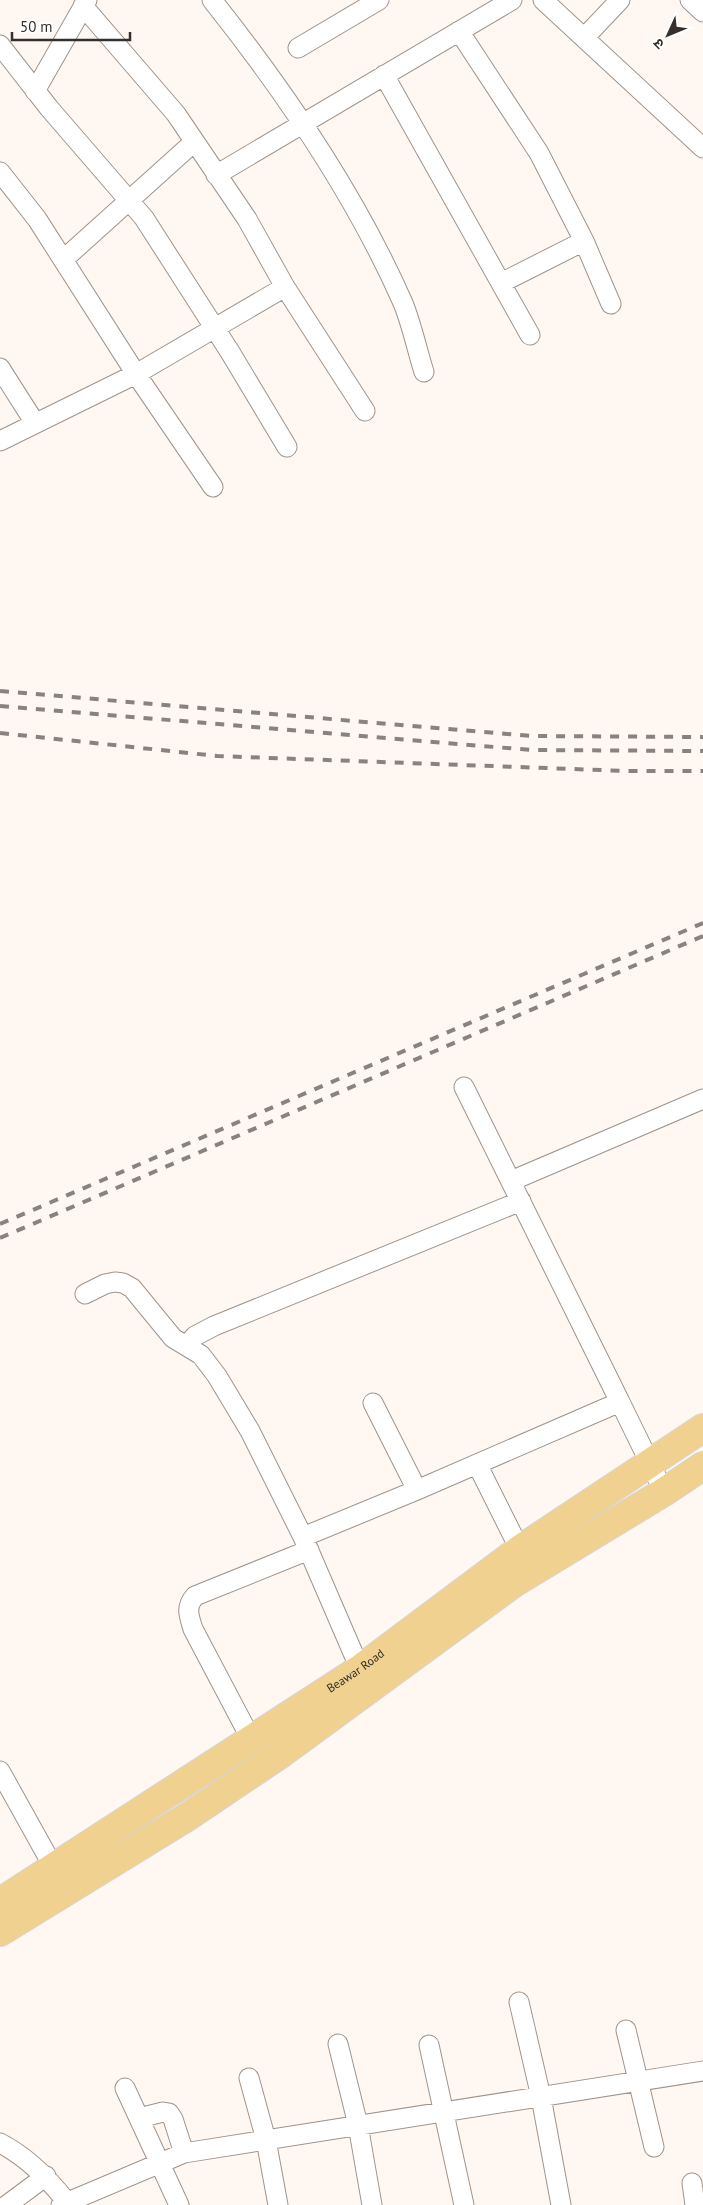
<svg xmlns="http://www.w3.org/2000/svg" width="703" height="2205" viewBox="0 0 703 2205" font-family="'PT Sans','Noto Sans Devanagari',sans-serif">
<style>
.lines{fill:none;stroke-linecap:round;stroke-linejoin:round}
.minor-casing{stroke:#9f948c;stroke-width:21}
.primary-casing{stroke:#d6d5d5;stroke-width:30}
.minor{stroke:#fff;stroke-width:19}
.primary{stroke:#f1d18f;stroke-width:28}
.rail{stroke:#88837f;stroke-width:4;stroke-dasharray:9 9;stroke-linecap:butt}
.labels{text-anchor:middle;stroke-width:5;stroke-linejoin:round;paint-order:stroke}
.street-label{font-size:12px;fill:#342f2c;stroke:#fff}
</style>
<rect width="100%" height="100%" fill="#fef7f2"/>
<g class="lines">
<defs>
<path id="minor" d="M212 0C286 93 355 194 403 303 412 325 417 350 424 372
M543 0 703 148
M690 0 703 12
M83 6 176 114 247 219 285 287 365 411
M459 31 539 153 584 241 611 304
M584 38 620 0
M0 45 49 108 144 218 230 352 287 447
M298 48 379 0
M384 75 530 335
M35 91 87 0
M0 172 37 219 136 374 213 487
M216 175 512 0
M64 259 194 142
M501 283 584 241
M0 368 35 423
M0 441 136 374 285 287
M464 1087 620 1402
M511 1181 703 1099
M85 1294 105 1284 115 1282 123 1283 132 1288 173 1338 201 1355 217 1376 250 1431 303 1537 360 1669
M187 1345 195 1336 214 1326 521 1201
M373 1403 417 1490
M477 1464 525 1560
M303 1537 417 1490 620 1402 664 1492
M251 1739 193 1629C189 1616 185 1607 195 1596L309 1550
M0 1771 54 1868
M519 2002 541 2097 561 2205
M626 2030 654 2147
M338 2044 358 2125 372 2205
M429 2045 464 2205
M249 2078 266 2140 278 2205
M125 2088 179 2205
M139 2118 163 2112 169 2113 173 2119 184 2153
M0 2143C27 2157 47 2177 66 2201
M692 2183 695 2205
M7 2205 46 2176
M61 2205 184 2153 703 2071"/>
<g id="primary">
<path id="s1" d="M0 1902 360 1669 519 1550 703 1428"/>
<path d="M0 1932 187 1817 282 1753 514 1583 664 1492 703 1466"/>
</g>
</defs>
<!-- minor casing -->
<use href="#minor" class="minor-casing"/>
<!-- primary casing -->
<use href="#primary" class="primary-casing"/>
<!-- minor -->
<use href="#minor" class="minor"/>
<!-- primary -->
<use href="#primary" class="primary"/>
<!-- rail -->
<path class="rail" d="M0 691 531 736 703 737
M0 706 531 750 703 751
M0 733 217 756 627 771H703
M0 1224 703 923
M0 1238 703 936"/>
</g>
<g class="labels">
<!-- street labels -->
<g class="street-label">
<text dy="4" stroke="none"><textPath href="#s1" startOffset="424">Beawar Road</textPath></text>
</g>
</g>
<!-- north arrow -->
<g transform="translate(668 35) rotate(226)" stroke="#ffffff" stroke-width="4" paint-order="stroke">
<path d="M0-4L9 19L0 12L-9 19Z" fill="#342f2c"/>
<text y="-8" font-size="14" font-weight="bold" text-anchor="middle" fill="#342f2c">उ</text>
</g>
<!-- scale -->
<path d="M12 32v8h118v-8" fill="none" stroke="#342f2c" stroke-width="2.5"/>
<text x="20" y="32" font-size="15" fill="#342f2c" stroke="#ffffff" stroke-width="4" paint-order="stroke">50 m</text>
</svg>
